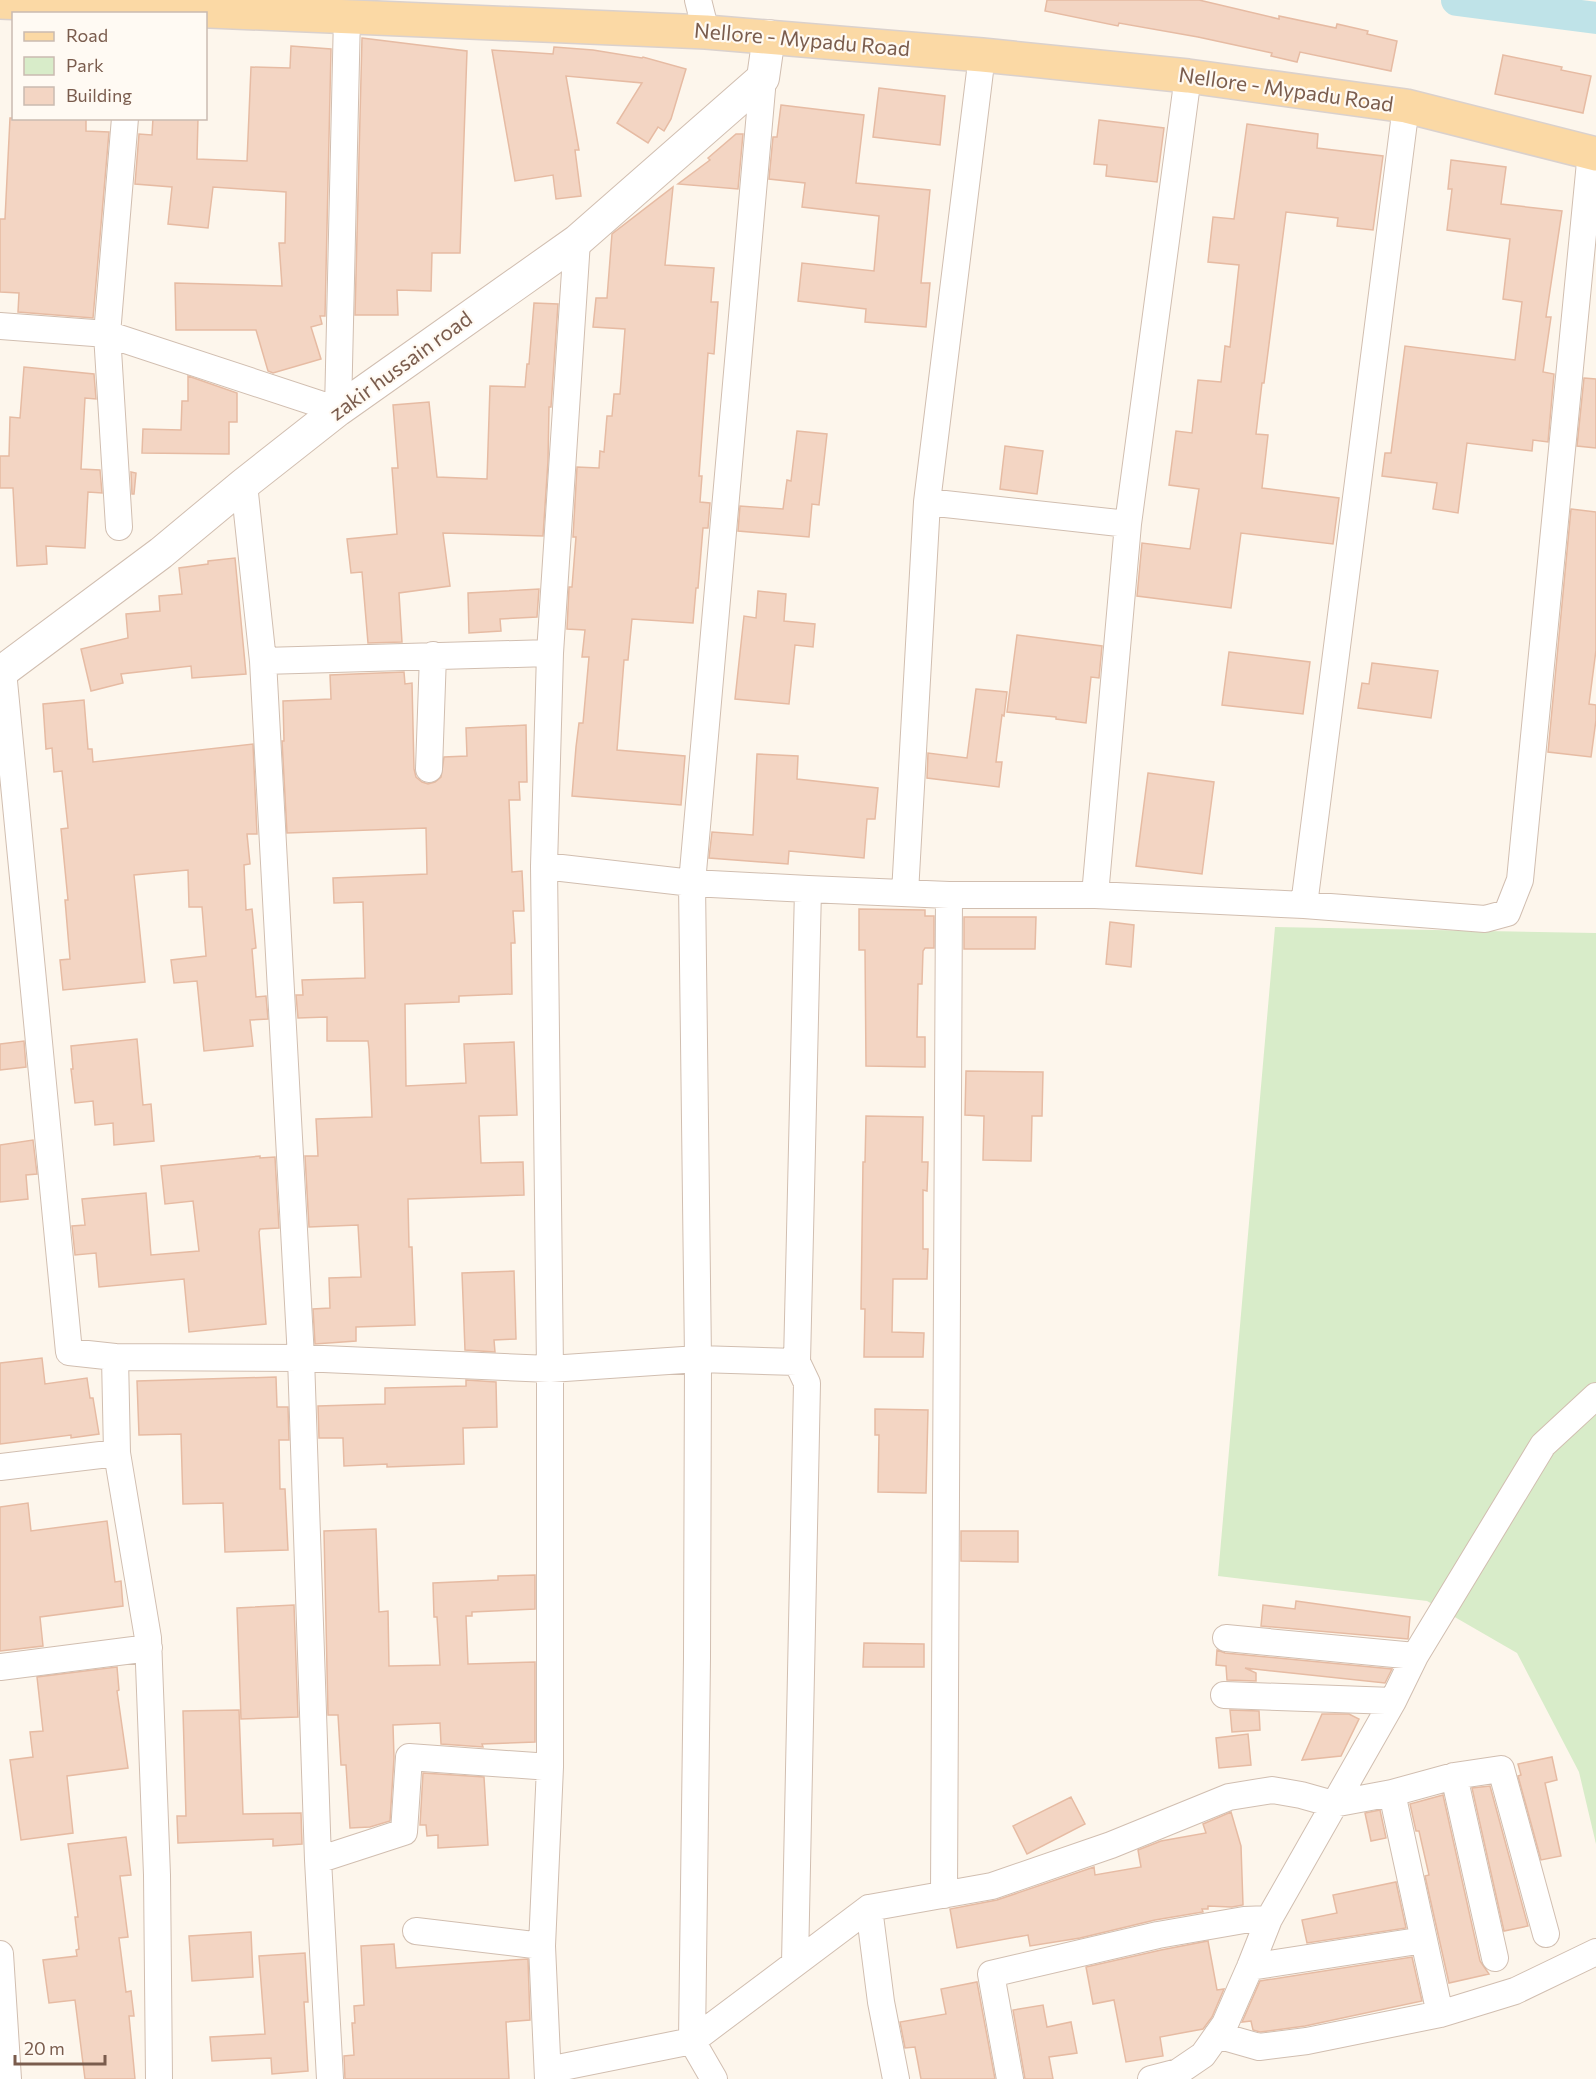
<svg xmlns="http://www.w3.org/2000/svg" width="1596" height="2079" viewBox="0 0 1596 2079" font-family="Commissioner,sans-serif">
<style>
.green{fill:#d8ecc9}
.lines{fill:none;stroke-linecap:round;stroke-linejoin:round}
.canal{stroke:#bfe3e8;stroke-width:32}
.building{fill:#f3d5c3;stroke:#e6bba3;stroke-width:1.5}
.minor-casing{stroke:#d1beb0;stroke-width:28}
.tertiary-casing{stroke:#d1beb0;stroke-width:34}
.primary-casing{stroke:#dad1cd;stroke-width:36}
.minor{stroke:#fff;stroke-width:26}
.tertiary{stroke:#fff;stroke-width:32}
.primary{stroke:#fbd9a5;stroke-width:33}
.labels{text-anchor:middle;stroke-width:4.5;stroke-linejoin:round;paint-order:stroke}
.street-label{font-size:21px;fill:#7a5c4d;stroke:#fffaf3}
</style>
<rect width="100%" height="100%" fill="#fdf6ec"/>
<!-- green -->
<path class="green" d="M1275 927 1596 933V1844L1579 1772 1517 1653 1427 1601 1218 1576Z"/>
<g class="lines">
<!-- canal -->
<path class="canal" d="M1457 0 1596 18"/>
</g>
<!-- building -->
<path class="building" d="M1047 0H1199L1279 19V16L1336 28 1337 24 1368 31 1367 34 1397 41 1391 71 1300 52 1297 62 1271 56 1272 53 1198 37 1119 23 1118 26 1045 11Z
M362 38 467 51 460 253H432L431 291 397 290 398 315H355Z
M291 46 331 49 325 316H320L322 324 311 327 321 359 273 373 268 371 256 330H176L175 283 282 286 279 243H285L286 192 213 187 208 228 168 224 172 187 135 184 139 134 152 135 153 118H198L197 159 247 161 251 67 290 68Z
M554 47 593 50 642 58 643 57 686 69 671 119 664 131 658 127 648 143 617 123 642 83 566 76 579 150H575L581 196 556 199 553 175 515 181 492 50 553 54Z
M1503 55 1562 67 1561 70 1591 76 1583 113 1495 94Z
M879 88 945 96 940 145 873 137Z
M781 105 864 115 856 183 930 190 921 283H930L926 327 865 322 866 309 798 301 802 263 874 271 879 216 802 207 805 183 769 179 773 137H777Z
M10 118H86V131L109 132 93 318 18 312 19 293 0 292V219H5Z
M1099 120 1164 128 1157 182 1106 176 1107 165 1094 164Z
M1247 124 1318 134 1317 148 1383 156 1373 230 1337 226 1338 218 1286 212 1264 383H1262L1256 434 1268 435 1262 488 1339 498 1333 544 1241 533 1231 608 1137 596 1142 543 1190 549 1199 489 1169 485 1176 431 1192 433 1198 380 1221 382 1225 346 1230 347 1239 265 1208 262 1213 217 1234 219Z
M736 134H743L738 189 678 184 710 160 708 158Z
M1451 160 1506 167 1501 204 1562 211 1546 317H1551L1543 372 1554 374 1548 442 1533 440 1532 451 1467 443 1458 513 1433 509 1437 483 1382 476 1385 453H1391L1405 346 1515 360 1522 302 1503 299 1510 239 1447 230 1452 189H1448Z
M673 187 665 265 714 268 711 302H718L714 354 708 353 699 476H702L700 502 710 503 708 528H703L698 588H696L693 623 632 619 628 660H624L617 750 685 756 681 805 572 796 576 747 579 723H583L589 657H582L585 630 567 629 569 587H572L576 537H573L577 467 599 468 600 451 604 452 607 416H612L614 394H620L625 329 593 327 596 298H607L612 234Z
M534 303 558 304 551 407H549L548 461 543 536 443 533 450 586 399 593 402 642 368 643 362 572 351 573 347 539 397 534 392 468H398L393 405 429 402 437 477 487 479 490 386 525 387 527 364H529Z
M24 367 94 374 96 399 85 398 81 469 100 470 102 493 88 492 85 548 46 546 47 564 17 566 13 488H0V456H9L10 417 20 418Z
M188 376 237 393V422H229V454L142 453 143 429 181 430 182 401H188Z
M1584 378 1596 379V448L1577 446Z
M797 431 827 434 819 505 812 504 809 537 738 531 740 506 783 509 787 480 791 481Z
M1005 446 1043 451 1037 494 1000 489Z
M131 472 136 473 134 494H132Z
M1571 509 1596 512V650L1589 704 1596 705V720L1591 757 1548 752Z
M235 558 246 674 192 678 191 666 121 674 123 683 91 691 81 649 128 638 126 614 160 611 159 596 182 594 179 568 208 564V561Z
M539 589 537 617 500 619 501 631 469 633 468 593Z
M758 591 786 594 784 621 815 624 813 647 795 645 789 704 735 699 744 616 756 618Z
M1017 635 1102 646 1099 678 1091 677 1086 723 1056 719V717L1007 712Z
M1229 652 1310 662 1303 714 1222 705Z
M1372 663 1438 671 1431 718 1358 708 1362 683 1369 684Z
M404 672 405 684 412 683 414 769 416 777 422 782 428 784 435 782 441 777 444 757 467 756 466 728 526 725 527 782H519L520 800H509L512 872 522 871 524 911H513L515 943H511L512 994 459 996V1002L405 1004 406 1086 466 1083 464 1044 514 1042 517 1115 479 1116 481 1163 523 1162 524 1195 408 1199 409 1247H412L415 1325 356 1327V1341L315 1344 313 1309 330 1308 329 1278 361 1277 358 1225 309 1227 305 1156H318L316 1119 372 1117 369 1049 368 1041H327V1017L298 1018 296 995H303L302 980 365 978 363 902 334 903 333 878 427 874 426 828 287 833 282 741H284L283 701 331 699 330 675Z
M976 689 1007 692 1004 716 1002 715 996 762H1002L999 787 927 778 928 753 967 758Z
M84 700 88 749H92L93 762 253 744 257 834H247L250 864 244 865 246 910 252 909 256 948 252 949 256 997 266 996 268 1019 250 1020 253 1046 204 1051 197 981 174 983 171 960 206 956 202 907H189L188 870 134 875 145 982 63 990 60 960 70 959 65 900H68L61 829 68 828 62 771 54 772 52 748 46 749 43 704Z
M757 754 798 756 797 779 878 788 875 819H867L864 858 789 851 788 864 709 858 712 832 753 835Z
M1148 773 1214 782 1202 874 1136 866Z
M859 909 925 910V916H934V948H925L923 951 922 984H918L917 1037H925V1067L866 1066 865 950H859Z
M964 917H1036L1035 949H964Z
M1110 922 1134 925 1131 967 1106 964Z
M137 1039 143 1105 151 1104 154 1141 114 1145 113 1123 95 1125 93 1101 75 1103 71 1069H73L71 1046Z
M24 1041 26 1067 0 1070V1044Z
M966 1071 1043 1072 1042 1116H1032L1031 1161 983 1160 984 1116 965 1115Z
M866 1116 923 1117 922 1162H928L927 1191 923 1190V1249H928L927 1279H893L892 1332 924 1333 923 1357H864L865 1309H861L863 1162H865Z
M33 1140 37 1174 26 1175 28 1199 0 1202V1145Z
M260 1156V1158L275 1157 279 1228 260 1229 259 1232 266 1324 189 1332 184 1279 99 1287 96 1253 75 1255 72 1226 85 1225 82 1199 146 1193 151 1255 199 1251 193 1201 165 1204 161 1166Z
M514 1271 516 1339 494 1340 495 1352 465 1350 462 1273Z
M42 1358 45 1384 87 1378 90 1398H93L99 1434 71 1438V1435L0 1444V1363Z
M276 1377 277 1407H288L289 1440H279L280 1489H285L288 1550 225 1552 223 1503 183 1504 181 1434 139 1435 137 1381Z
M466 1380 496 1382 497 1427 463 1428 464 1464 387 1467V1464L344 1466 343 1438H319L318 1406 385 1404V1388L466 1386Z
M875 1409 928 1410 926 1493 878 1492 879 1435H875Z
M28 1503 31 1531 107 1521 115 1582 121 1581 123 1606 40 1617 43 1646 0 1651V1507Z
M376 1529 379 1612 388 1611 389 1666 440 1665 437 1617H434L433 1583 498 1580V1576L535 1575V1609L472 1612V1616H466L468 1664 535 1662V1742L482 1744 483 1747 441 1744 440 1723 393 1725 394 1758 390 1821 370 1827 350 1828 346 1765H341L338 1715H328L324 1531Z
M961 1531H1018V1562L961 1561Z
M1296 1601 1410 1617 1408 1639 1261 1626 1263 1605 1295 1609Z
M294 1605 298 1717 241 1719 237 1608Z
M864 1643 924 1644V1667H863Z
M1217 1650 1225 1653 1392 1669 1385 1683 1245 1668 1256 1673V1681L1227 1680 1226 1666 1216 1665Z
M117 1667 119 1690 117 1691 128 1768 67 1776 73 1833 21 1840 10 1760 33 1757 30 1732 43 1731 37 1677Z
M239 1710 243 1814 301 1813 302 1844 273 1846V1839L178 1843 177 1816H186L183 1711Z
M1230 1710 1259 1711 1260 1730 1232 1732Z
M1322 1714H1349L1359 1719 1341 1756 1302 1760Z
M1248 1734 1251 1765 1219 1768 1216 1738Z
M1552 1757 1557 1780 1545 1783 1561 1856 1541 1860 1518 1776 1521 1775 1518 1764Z
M423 1773 484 1777 488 1845 438 1848V1835L427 1836 426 1825H420Z
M1490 1786 1528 1926 1504 1931 1472 1788Z
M1443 1795 1480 1961 1489 1974 1449 1983 1425 1876 1429 1875 1419 1831H1416L1410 1804Z
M1071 1797 1085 1824 1027 1854 1013 1826Z
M1380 1810 1386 1838 1371 1841 1365 1813Z
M1231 1812 1241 1846 1243 1905 1232 1907 1208 1906V1909H1202L1203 1912 1155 1920 1080 1938 1030 1946 1028 1935 957 1948 950 1909 997 1900 1094 1867 1095 1875 1141 1867 1138 1850 1161 1841 1206 1833 1203 1824Z
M126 1837 131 1875 120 1876 128 1937 119 1938 126 1992 131 1991 134 2016H129L135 2079H85L75 2000 49 2003 43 1960 77 1956 76 1950 79 1949 75 1917H78L68 1844Z
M1396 1882 1406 1928 1307 1943 1302 1920 1337 1913 1333 1895Z
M251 1932 253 1977 192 1981 189 1936Z
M1208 1941 1217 1990 1224 1989 1212 2017 1203 2029 1160 2037 1163 2056 1126 2062 1114 2000 1093 2004 1086 1967 1161 1950Z
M394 1944 396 1968 528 1959 530 2020 506 2022 509 2079H345L344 2056 354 2055 352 2023H355L354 2006 364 2005 361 1946Z
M305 1953 308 2002H304L308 2071 272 2074 271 2058 212 2061 210 2037 265 2034 259 1956Z
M1412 1957 1422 2001 1305 2026 1260 2032 1253 2030 1251 2021 1242 2022 1260 1981Z
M977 1982 995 2079H921L915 2047 905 2048 900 2022 946 2014 941 1989Z
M1043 2005 1047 2027 1071 2022 1077 2053 1049 2057 1053 2079H1025L1013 2010Z"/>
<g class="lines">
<defs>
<path id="minor" d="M698 0 706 32
M0 326 107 334 338 410 347 16
M244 484 263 661 301 1358 318 1860 330 2079
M927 502 1128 524
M119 527 107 334 125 118
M263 661 550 653
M3 671 69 1352 115 1357 117 1453 148 1638 157 1875 159 2079
M429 769 433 655
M544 866 692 883 808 889 949 895H1095L1304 905 1406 106
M905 893 927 502 982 55
M1095 895 1128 524 1188 76
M1304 905 1485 919 1507 913 1520 880 1591 152
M115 1357 301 1358 550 1369 698 1359 797 1362
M0 1467 117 1453
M1226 1638 1415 1656
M0 1667 149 1648
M1224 1695 1393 1701
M1454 1776 1495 1958
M1392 1793 1440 2014
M318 1860 404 1832 409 1757 550 1767
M944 1895 949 895
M869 1908 881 2002 896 2079
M416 1931 542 1946
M0 1954 8 2079
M795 1963 807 1383 797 1362 808 889
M1250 1967 1424 1940
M1217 2035 1259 2047 1307 2041 1440 2014 1515 1991 1596 1952
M548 2070 692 2041 697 1658 698 1359 692 883 763 78
M548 2079 542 1946 550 1767V1369L544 866 550 653 577 241
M714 2079 692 2041 869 1908 992 1886 1111 1845 1229 1797 1272 1790 1301 1795 1333 1804 1392 1793 1454 1776 1501 1769 1546 1934
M1010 2079 991 1974 1158 1935 1244 1920 1269 1919
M1151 2079 1178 2072 1203 2055 1225 2024 1250 1967 1269 1919 1393 1701 1415 1656 1543 1445 1596 1396"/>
<path id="tertiary" d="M0 673 161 553 244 484 338 410 577 241 763 78 769 36"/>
<path id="primary" d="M0 2 706 32 982 55 1188 76 1406 106 1596 154"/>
</defs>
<!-- minor casing -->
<use href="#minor" class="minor-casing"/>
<!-- tertiary casing -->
<use href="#tertiary" class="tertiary-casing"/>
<!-- primary casing -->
<use href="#primary" class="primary-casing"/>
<!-- minor -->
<use href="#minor" class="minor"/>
<!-- tertiary -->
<use href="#tertiary" class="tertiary"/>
<!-- primary -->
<use href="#primary" class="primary"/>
</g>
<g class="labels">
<!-- street labels -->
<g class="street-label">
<text transform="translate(802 40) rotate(5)" y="7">Nellore - Mypadu Road</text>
<text transform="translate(1286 90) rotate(8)" y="7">Nellore - Mypadu Road</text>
<text transform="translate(401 366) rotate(-36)" y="7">zakir hussain road</text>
</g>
</g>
<!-- legend -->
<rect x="12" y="12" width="195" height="108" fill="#fffaf3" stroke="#cabbb1" stroke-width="1.5"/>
<rect x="24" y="32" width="30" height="9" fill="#fbd9a5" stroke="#cabbb1" stroke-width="1.5"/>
<text x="66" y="42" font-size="18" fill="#7a5c4d">Road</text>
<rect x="24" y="57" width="30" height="18" fill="#d8ecc9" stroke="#cabbb1" stroke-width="1.5"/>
<text x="66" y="72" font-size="18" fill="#7a5c4d">Park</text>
<rect x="24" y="87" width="30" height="18" fill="#f3d5c3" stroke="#cabbb1" stroke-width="1.5"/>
<text x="66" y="102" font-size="18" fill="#7a5c4d">Building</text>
<!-- scale -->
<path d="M15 2055v9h90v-9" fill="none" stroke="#7a5c4d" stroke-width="3"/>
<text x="24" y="2055" font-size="18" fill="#7a5c4d" stroke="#fffaf3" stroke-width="4.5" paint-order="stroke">20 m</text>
</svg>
